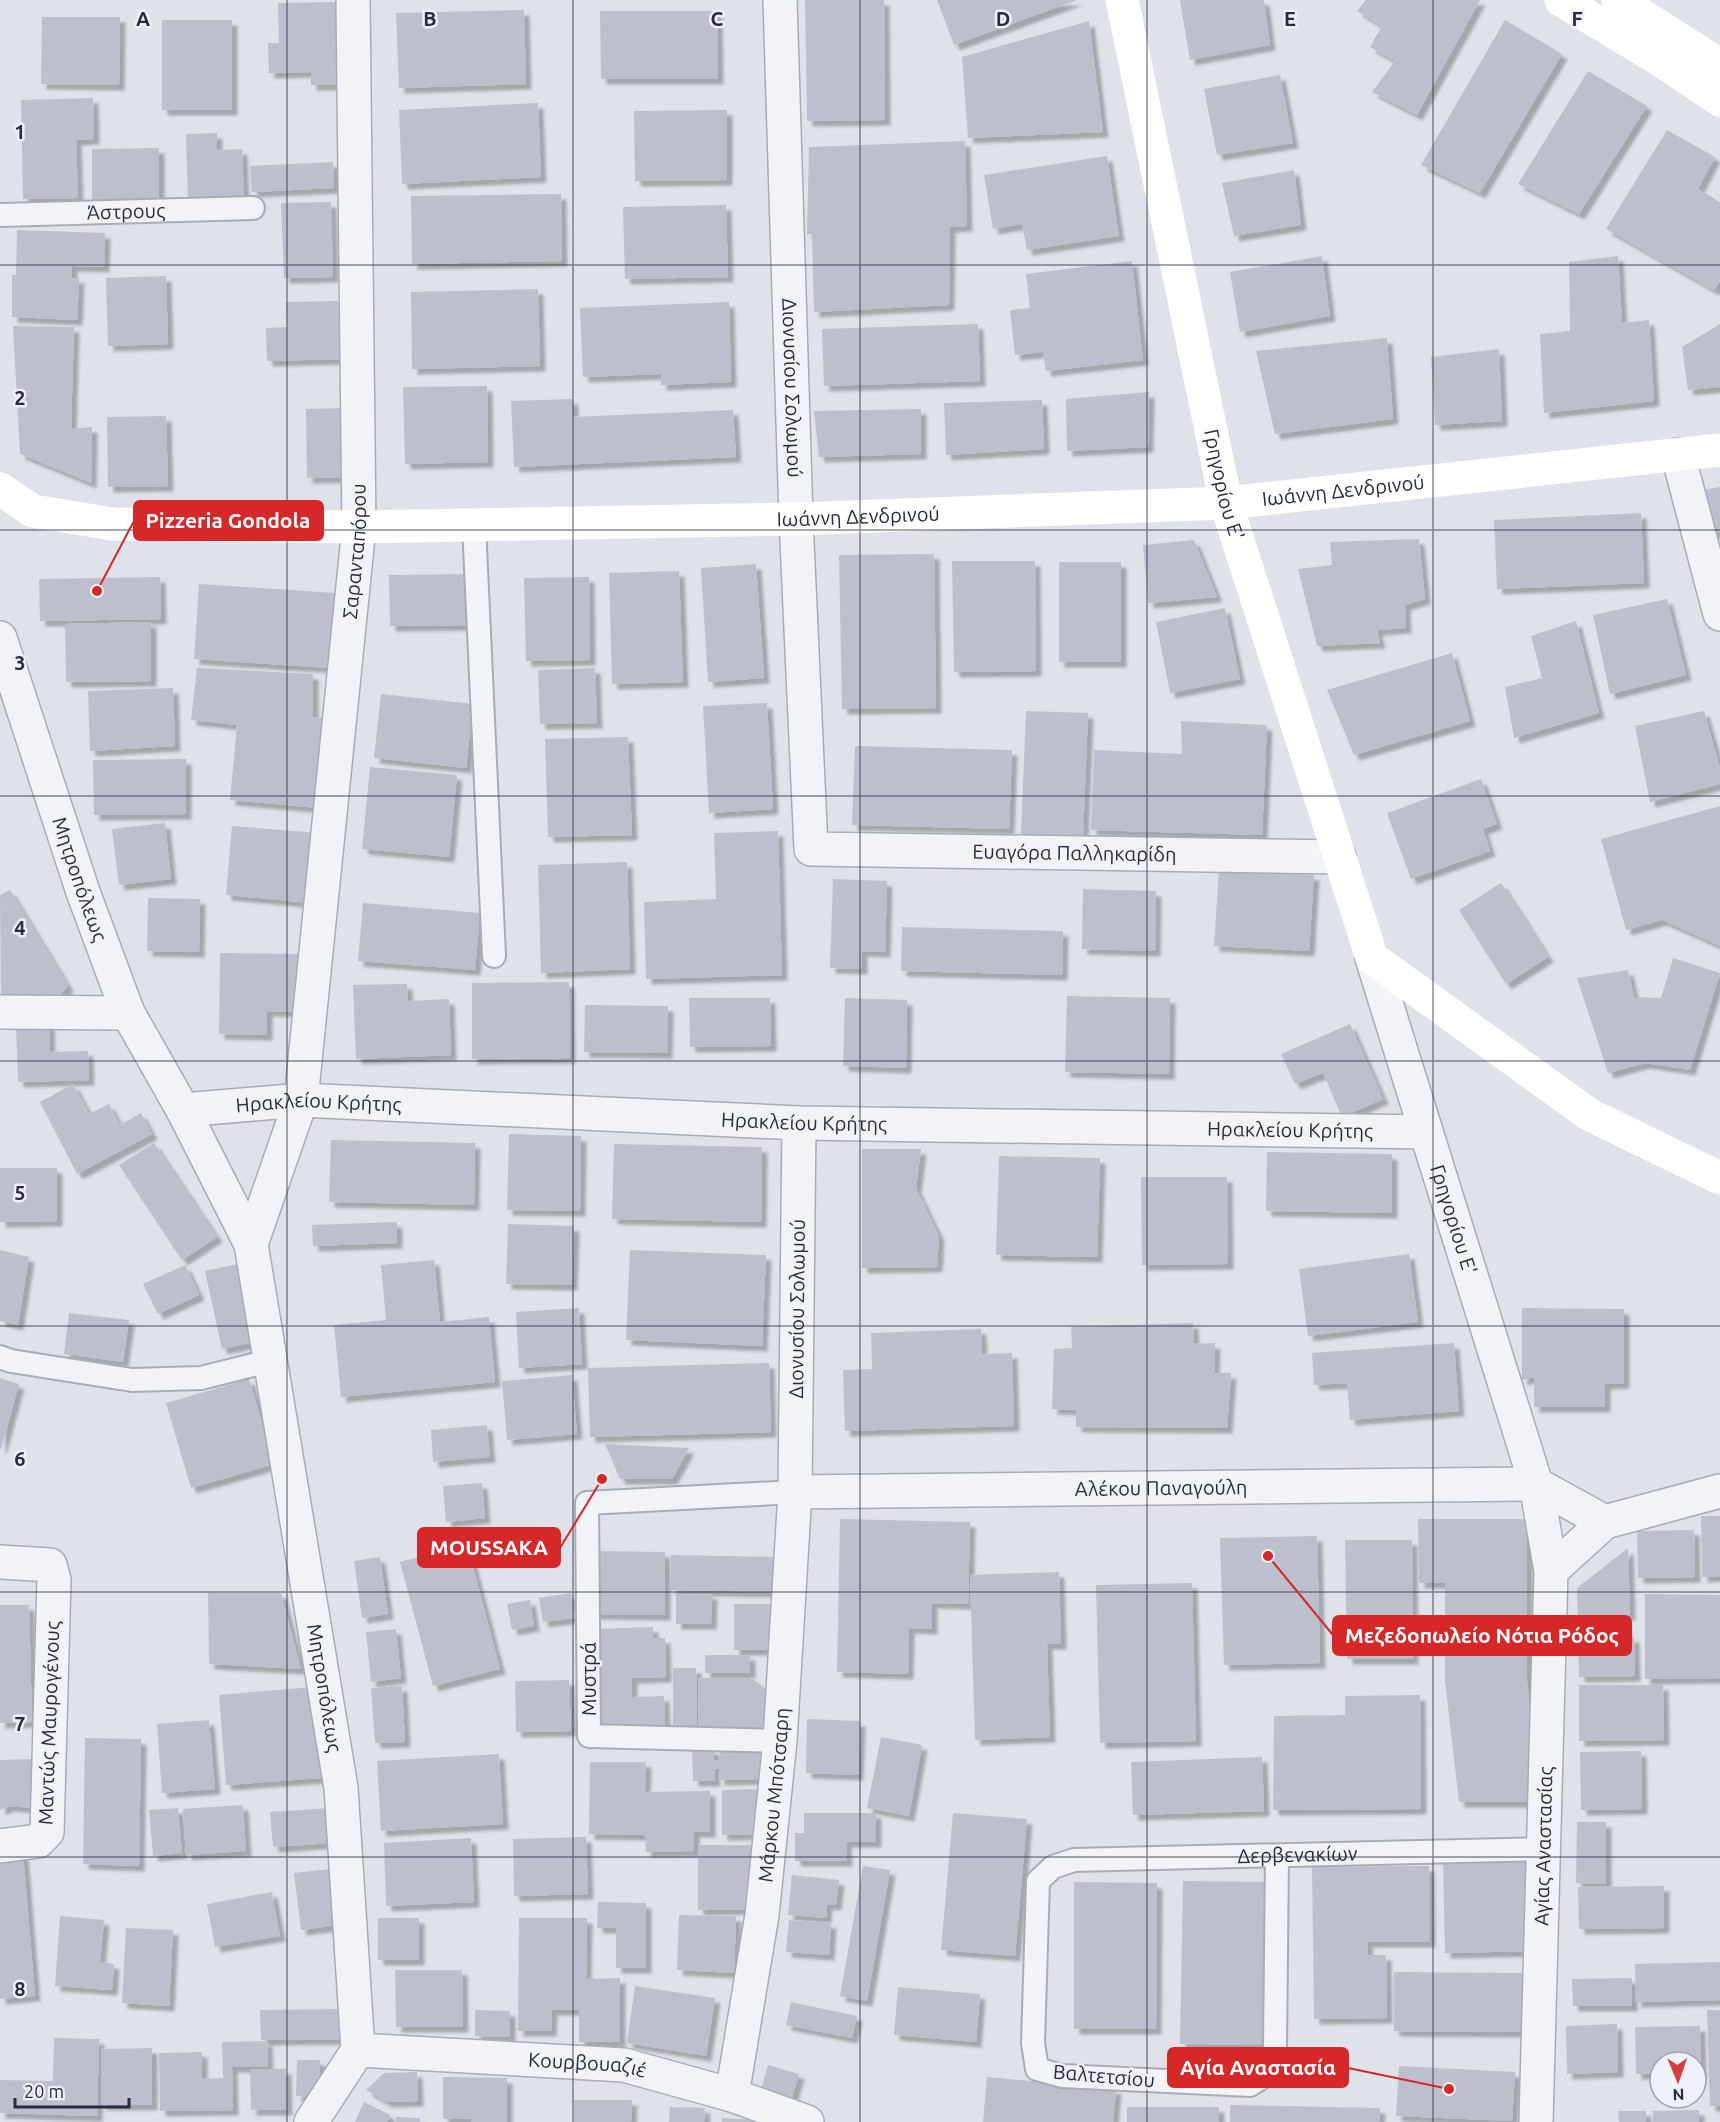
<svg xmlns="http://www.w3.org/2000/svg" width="1720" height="2122" viewBox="0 0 1720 2122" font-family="Ubuntu,sans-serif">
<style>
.building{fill:#bcc0cc;filter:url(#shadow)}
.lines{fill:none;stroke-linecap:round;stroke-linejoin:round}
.lane-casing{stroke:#a8acb7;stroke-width:26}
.street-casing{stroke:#a8acb7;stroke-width:36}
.lane{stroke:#f2f3f7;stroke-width:22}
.street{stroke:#f2f3f7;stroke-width:33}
.secondary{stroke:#fff;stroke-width:33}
.grid{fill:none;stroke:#272d41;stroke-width:1.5;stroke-opacity:0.55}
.labels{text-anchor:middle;stroke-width:5;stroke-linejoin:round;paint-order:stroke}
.street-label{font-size:20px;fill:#272d41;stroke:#eef1f7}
.grid-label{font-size:20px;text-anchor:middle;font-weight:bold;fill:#272d41;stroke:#eef1f7;stroke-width:5;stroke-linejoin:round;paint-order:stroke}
.leader{fill:none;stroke:#d62828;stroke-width:2}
.callout-dot{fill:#d62828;stroke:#eef1f7;stroke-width:2}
.callout{fill:#d62828;stroke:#d62828;stroke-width:2}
.callout-label{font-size:21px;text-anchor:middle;font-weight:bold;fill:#fff}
</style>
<defs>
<filter id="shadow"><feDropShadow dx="5.5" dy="5.5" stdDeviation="1.5" flood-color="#0004"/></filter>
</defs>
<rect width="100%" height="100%" fill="#dfe2e9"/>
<!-- building -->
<path class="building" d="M805 0H884L885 120 807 121Z
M937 0H1077L954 45Z
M1180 0H1264L1270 45 1190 60Z
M1366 0H1480L1417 115 1372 92 1395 61 1370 47 1382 26 1357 11Z
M341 2 343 85H311V72L269 73 268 43H279L278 3Z
M524 10 526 84 399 88 396 13Z
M600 11H717L718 79H601Z
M42 17H120L119 85 41 84Z
M162 20H232V110H162Z
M1505 20 1562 54 1480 193 1421 165Z
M1089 21 1103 132 968 138 962 57Z
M1588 71 1647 106 1579 214 1518 184Z
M1280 75 1293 143 1217 155 1204 89Z
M93 98 94 139 76 140 78 198 23 199 21 100Z
M538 103 541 177 402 184 399 110Z
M727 110V180L635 181 634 111Z
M1667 130 1715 157 1698 189 1720 202V281L1714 290 1606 229Z
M217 133V150L242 149 244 200 188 202 186 134Z
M965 141 967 226 950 227 949 305 814 312 812 234H807L809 147Z
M159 148V203H92V149Z
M1107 156 1119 236 1027 250 1022 224 993 229 984 175Z
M333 162 334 188 252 192 250 166Z
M1294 170 1301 225 1234 236 1222 183Z
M561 194 562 261 412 264 411 196Z
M331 202 333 277 284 278 281 203Z
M726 205 728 277 625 279 623 207Z
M17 230 105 233 104 267 72 266V278H79L77 320 12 317V275H16Z
M1322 256 1330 316 1240 332 1230 272Z
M1618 256 1622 323 1649 320 1654 401 1544 413 1540 334 1570 331 1569 262Z
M1132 261 1143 360 1046 371 1043 352 1015 355 1010 310 1030 308 1026 274Z
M166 276 168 344 108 346 106 278Z
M538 289 540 366 412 369 411 292Z
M338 301 340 359 267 361 266 328 287 327 286 302Z
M729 302 731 382 661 385V374L583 377 580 308Z
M978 324 980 381 824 386 822 329Z
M1720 324V387L1688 390 1682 347Z
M13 326 74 327 71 429 92 427 91 483 20 454Z
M1387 338 1393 419 1275 434 1256 351Z
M1499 349 1502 421 1435 425 1431 357Z
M487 386 488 462 405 464 403 387Z
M1149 392 1148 447 1067 451 1066 399Z
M573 399V417L733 410 736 457 514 467 511 401Z
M1042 400 1044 449 946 455 944 403Z
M347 408 348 477 307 478 306 409Z
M921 409V454L819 457 814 411Z
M166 416 168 486 108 487 107 417Z
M1720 487V533L1708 531 1704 490Z
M1641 513 1644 583 1497 589 1494 520Z
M1419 539 1425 599 1405 605 1406 628 1377 630 1380 643 1317 646 1298 569 1332 565 1330 542Z
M1194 540 1217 597 1148 603 1143 545Z
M934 554 936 708 842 709 839 555Z
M952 561H1035L1036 671 954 672Z
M1059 562H1121V662H1059Z
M756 564 764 678 708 682 701 568Z
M679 571 683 682 612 684 609 573Z
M474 574V625L390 626 389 575Z
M160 577 161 619 40 621 39 579Z
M589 577 590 660 526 661 524 578Z
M199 584 335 593 330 668 194 659Z
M1667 599 1686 675 1610 694 1593 615Z
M1225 608 1240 679 1170 693 1156 622Z
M1576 621 1599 713 1514 738 1505 687 1542 678 1531 636Z
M151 622V681L66 682 65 624Z
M1452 653 1470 721 1354 755 1327 690Z
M197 668 313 674V717L326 718 318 808 230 800 237 725 191 720Z
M595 668 597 723 540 724 538 670Z
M173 688 175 746 90 751 88 691Z
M381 694 473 704 466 768 374 758Z
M767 703 773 809 709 813 703 706Z
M1026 711 1088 713 1083 837 1021 834Z
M1704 711 1720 768V784L1650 802 1635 726Z
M1181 721 1267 725 1262 835 1091 830 1094 750 1182 754Z
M628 737 632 835 548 837 545 739Z
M855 746 1012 750 1009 829 852 825Z
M186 759V814L94 815 93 760Z
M370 767 457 775 449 857 362 849Z
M1481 779 1497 824 1483 829 1490 851 1411 879 1387 813Z
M1720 806V946L1662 920 1626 930 1601 839Z
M165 823 171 879 119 885 112 829Z
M232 826 317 833 311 903 226 895Z
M778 831 782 975 646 979 644 902 716 899 714 833Z
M627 862 630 969 541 973 538 865Z
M1219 869 1314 875 1309 951 1214 946Z
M833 879 887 881 885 952 862 951V969L830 968Z
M1501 883 1548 957 1506 984 1459 910Z
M1083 889 1156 891 1155 951 1082 949Z
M10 890 68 986 57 999 1 997 0 895Z
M148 898 200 899 199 952 147 951Z
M363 903 480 913 475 970 358 961Z
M902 927 1063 931 1062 975 901 971Z
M220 953 300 954 299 1012 267 1011V1035L219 1034Z
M1673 958 1720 973 1690 1070 1645 1063 1608 1073 1577 978 1628 970 1634 997 1661 998Z
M569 982 570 1058 472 1059V983Z
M407 984 408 1001 449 999 451 1055 356 1059 353 985Z
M1067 996 1170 998 1169 1074 1065 1072Z
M689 998H770L771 1046 690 1047Z
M845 998 907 1000 906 1068 843 1066Z
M585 1005 668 1006 667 1053 584 1052Z
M49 1023 50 1052 88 1051 89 1080 18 1082 16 1024Z
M1350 1024 1383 1099 1342 1117 1323 1073 1295 1084 1281 1054Z
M73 1084 89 1114 109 1104 120 1125 141 1113 152 1134 77 1174 40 1102Z
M509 1134 581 1136 580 1211 507 1210Z
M331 1140 475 1143 474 1205 329 1202Z
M154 1143 217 1237 182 1260 119 1165Z
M614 1144 762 1147 761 1222 612 1219Z
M862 1149H921L916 1188 939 1236 937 1267 862 1268Z
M1267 1152 1392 1154V1213L1266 1211Z
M999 1156 1100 1158 1097 1257 996 1255Z
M0 1168H57V1221L0 1222Z
M1141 1177H1227L1228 1264 1142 1265Z
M397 1222V1243L313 1246 312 1225Z
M508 1224 574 1226 572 1285 506 1284Z
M0 1250 29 1257 18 1325 0 1321Z
M630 1250 766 1255 762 1346 626 1340Z
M1409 1254 1418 1322 1308 1336 1299 1269Z
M434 1260 440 1322 489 1317 495 1382 341 1397 334 1325 386 1320 381 1265Z
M242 1263 259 1341 222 1349 205 1271Z
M185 1265 199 1295 158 1314 143 1284Z
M579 1308 582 1364 519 1368 516 1312Z
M1522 1308 1624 1309V1383L1605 1384V1407H1534V1377L1522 1380Z
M69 1313 129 1320 123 1362 64 1354Z
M1193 1323 1194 1344 1215 1343 1214 1373H1231L1227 1428 1076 1427V1410L1052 1409 1054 1349 1072 1348 1071 1327Z
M981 1329 982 1354 1012 1353 1014 1426 845 1431 843 1370 872 1369 871 1333Z
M1454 1343 1459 1411 1350 1420 1347 1383 1314 1385 1312 1353Z
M769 1363 771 1432 590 1437 588 1368Z
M572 1375 577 1434 507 1440 502 1381Z
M0 1378 19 1384 1 1449H0Z
M249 1379 274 1464 191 1488 166 1403Z
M487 1425 490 1457 433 1462 431 1430Z
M605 1444 689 1448 672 1479H620Z
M482 1483 485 1518 446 1522 443 1486Z
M1701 1516H1720V1576L1702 1577Z
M840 1519 970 1522 968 1604 932 1603V1629L909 1628 908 1674 837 1672Z
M1418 1519H1527V1681L1539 1802H1459L1445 1681V1583H1419Z
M1694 1530 1695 1577 1638 1578 1637 1531Z
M1317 1536 1320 1663 1224 1665 1220 1538Z
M1345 1540H1412L1413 1659H1347Z
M467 1544 500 1669 433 1686 400 1562Z
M1628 1548 1630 1615 1622 1616V1633L1578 1634 1577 1588Z
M592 1551 665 1552V1615L591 1614Z
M671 1555 776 1557 775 1592 670 1590Z
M380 1557 388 1614 362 1618 354 1561Z
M1059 1572 1061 1644H1047L1050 1737 975 1740 970 1575Z
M1192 1583 1196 1741 1100 1743 1096 1585Z
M208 1593H281L301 1669 209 1664Z
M571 1593 575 1618 543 1622 539 1598Z
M676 1594H712L711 1624H676Z
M1645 1594 1720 1595V1678L1645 1679Z
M530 1600 534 1626 512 1630 507 1604Z
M734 1604H776L775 1650H734Z
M0 1605H29L32 1722 0 1723Z
M653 1627V1638H665L666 1677 632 1678V1697L664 1696 665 1726 594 1728 593 1629Z
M396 1629 401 1678 371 1682 366 1632Z
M1634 1637 1635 1676 1579 1677 1578 1638Z
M705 1655H750V1673H705Z
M673 1668H696L697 1731H673Z
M698 1678H751L779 1698 780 1732H699Z
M569 1680 571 1731 516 1732 515 1681Z
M1579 1685H1663L1664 1740 1579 1741Z
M402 1686 405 1742 375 1743 371 1688Z
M314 1687 321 1778 226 1785 219 1695Z
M1420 1695 1421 1809 1273 1810 1274 1716 1345 1715V1696Z
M807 1719 860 1721 858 1775 806 1773Z
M209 1720 215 1789 162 1793 157 1724Z
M881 1737 922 1745 909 1816 867 1808Z
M85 1738 141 1739 139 1866 83 1864Z
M766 1746 767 1779 719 1780V1769H714L715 1781H693L692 1749H714V1761L720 1760V1747Z
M1641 1751 1642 1809 1581 1810 1580 1752Z
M499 1754 503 1824 381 1831 377 1761Z
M1262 1757 1264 1811 1133 1815 1131 1762Z
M33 1759 35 1808 8 1806 0 1810V1760Z
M590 1762H646L645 1792 710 1791V1832H694V1851L646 1852 645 1835 589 1834Z
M761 1789V1834L722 1835V1790Z
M243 1805 246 1851 186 1855 183 1809Z
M178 1808 182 1853 153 1856 149 1810Z
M331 1808 333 1843 273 1847 270 1812Z
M804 1813H876V1842H846L847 1861H795V1833H804Z
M953 1813 1027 1819 1015 1956 941 1950Z
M1577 1822H1606V1884L1576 1883Z
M586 1837 588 1894 514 1896 513 1839Z
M471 1838 474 1902 386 1906 384 1843Z
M698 1845H759L758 1909 698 1910Z
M23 1853 35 1996 0 1999V1855Z
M1532 1859 1534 1951 1445 1953 1443 1862Z
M863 1866 890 1870 867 2001 840 1996Z
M1429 1866 1430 1942H1367L1368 1955H1386L1387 2018 1314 2019 1312 1867Z
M340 1868 347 1924 301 1930 294 1873Z
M792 1875 839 1880 836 1905 827 1904 826 1918 788 1915Z
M1183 1881 1269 1882 1267 2045 1180 2044Z
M1074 1882 1157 1883 1156 2029H1074Z
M1664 1886V1928L1579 1929 1578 1887Z
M272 1892 280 1936 215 1947 207 1904Z
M598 1902 646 1903V1968H616V1928H597Z
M679 1915 736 1916 734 1973 677 1970Z
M60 1916 104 1920 100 1962 114 1964 112 1990 55 1986Z
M378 1918H419V1960H378Z
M519 1918H587L586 1979 620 1978V2042H579V2010H552L551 2031H518Z
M789 1920 831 1923 829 1955 786 1952Z
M126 1928 173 1930 169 2006 122 2003Z
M1720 1962V2000L1636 2002 1635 1964Z
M395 1970H462L463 2027H396Z
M1394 1972 1523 1973V2032L1394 2031Z
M1632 1978V2006H1573L1572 1979Z
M635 1986 715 1998 706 2056 627 2043Z
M898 1987 980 1994 976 2042 894 2035Z
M791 2002 857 2016 852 2038 786 2025Z
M345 2009V2039L261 2040 260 2010Z
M475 2010 510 2011V2037L475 2036Z
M1707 2010H1720V2106H1710Z
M1617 2024 1618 2072 1567 2074 1566 2026Z
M1700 2026 1701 2074H1696V2062H1660V2074H1636L1635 2027Z
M54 2038 99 2039 97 2116 0 2113V2080L53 2081Z
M267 2041 268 2067H232L233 2110 160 2111 159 2053 202 2052V2079L223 2078 222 2042Z
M152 2048V2105H101V2049Z
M297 2060H320L319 2097 296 2096Z
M768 2065 799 2074 789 2108 758 2099Z
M1399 2066 1515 2072 1512 2121 1396 2116Z
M250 2069H286L287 2110H251Z
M417 2072 418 2101 387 2102 366 2090 384 2073Z
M443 2077 507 2078V2122H471V2119H443Z
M987 2077 1116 2089 1113 2122H983Z
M574 2100H632L631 2122H574Z
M364 2102 390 2115 387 2122H355Z
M1230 2105 1380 2108 1379 2122H1230Z
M670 2107 705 2108 704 2122H669Z
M1127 2107H1219V2122H1127Z
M1699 2110V2122H1653V2111Z
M1618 2111H1646V2122H1619Z
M396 2117 420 2118V2122H396Z
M722 2118 757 2120V2122H722Z"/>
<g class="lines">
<defs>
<g id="lane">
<path id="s1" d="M0 215 253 208"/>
<path d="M474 525 494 956"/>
<path d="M0 1357 11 1361 132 1380 201 1378 269 1361"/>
<path d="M780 1741 589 1736 587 1503 795 1492"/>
<path id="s2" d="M1277 1856 1275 2049 1269 2073 1250 2085 1062 2076 1037 2069 1033 2043 1038 1881 1053 1867 1074 1860 1543 1849"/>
</g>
<g id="street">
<path id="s3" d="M780 0 796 519 811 849 1339 857"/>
<path d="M1678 455 1720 614"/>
<path id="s4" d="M0 638 83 892 128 1013 183 1110 251 1244 341 1788 358 2050 311 2122"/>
<path id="s5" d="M1372 958 1536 1484 1551 1571"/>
<path d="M0 1012 128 1013"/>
<path id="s6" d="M183 1110 301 1100 799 1123 1426 1132"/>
<path id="s7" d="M251 1244 301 1100 359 527 353 0"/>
<path id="s8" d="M795 1492 1536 1484 1605 1522 1720 1491"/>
<path d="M0 1562 50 1565 54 1580 47 1832 38 1841 0 1846"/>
<path id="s9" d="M358 2050 624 2065 732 2095 807 2122"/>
<path id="s10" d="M732 2095 762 1915 780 1741 795 1492 799 1123"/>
<path id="s11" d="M1536 2122 1551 1571 1605 1522"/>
</g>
</defs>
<!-- lane casing -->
<use href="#lane" class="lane-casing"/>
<!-- street casing -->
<use href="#street" class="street-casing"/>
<!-- lane -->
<use href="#lane" class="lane"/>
<!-- street -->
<use href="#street" class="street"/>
<!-- secondary -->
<g class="secondary">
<path id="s12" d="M1122 0 1226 503 1372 958 1590 1115 1720 1178"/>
<path d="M1561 0 1654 56 1720 100"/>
<path d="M1618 0 1720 65"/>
<path id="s13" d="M0 489 33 511 113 524 359 527 796 519 1226 503 1720 450"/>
</g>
</g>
<!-- grid -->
<path class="grid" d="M287 0V2122M573 0V2122M860 0V2122M1147 0V2122M1433 0V2122M0 265H1720M0 530H1720M0 796H1720M0 1061H1720M0 1326H1720M0 1592H1720M0 1857H1720"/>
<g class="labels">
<!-- street labels -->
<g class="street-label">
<text dy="7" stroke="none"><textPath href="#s1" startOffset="126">Άστρους</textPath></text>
<text dy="7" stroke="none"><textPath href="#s3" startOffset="388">Διονυσίου Σολωμού</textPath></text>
<text dy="7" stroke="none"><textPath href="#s12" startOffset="495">Γρηγορίου Ε'</textPath></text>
<text dy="7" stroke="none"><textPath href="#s13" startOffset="1352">Ιωάννη Δενδρινού</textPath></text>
<text dy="7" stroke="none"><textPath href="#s13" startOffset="866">Ιωάννη Δενδρινού</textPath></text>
<text dy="7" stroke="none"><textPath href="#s7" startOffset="704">Σαρανταπόρου</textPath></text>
<text dy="7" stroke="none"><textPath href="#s3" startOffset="1113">Ευαγόρα Παλληκαρίδη</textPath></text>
<text dy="7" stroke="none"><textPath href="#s4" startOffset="254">Μητροπόλεως</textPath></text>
<text dy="7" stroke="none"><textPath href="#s6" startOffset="136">Ηρακλείου Κρήτης</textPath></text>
<text dy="7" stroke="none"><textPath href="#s6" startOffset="622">Ηρακλείου Κρήτης</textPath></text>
<text dy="7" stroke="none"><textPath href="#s6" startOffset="1108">Ηρακλείου Κρήτης</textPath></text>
<text dy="7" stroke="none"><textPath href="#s5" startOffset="274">Γρηγορίου Ε'</textPath></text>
<text dy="7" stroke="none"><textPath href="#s10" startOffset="790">Διονυσίου Σολωμού</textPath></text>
<text dy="7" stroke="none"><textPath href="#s8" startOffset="366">Αλέκου Παναγούλη</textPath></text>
<text transform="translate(589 1679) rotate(-90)" y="7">Μυστρά</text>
<text dy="7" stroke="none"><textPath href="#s4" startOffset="1108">Μητροπόλεως</textPath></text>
<text transform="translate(49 1723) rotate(-88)" y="7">Μαντώς Μαυρογένους</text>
<text dy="7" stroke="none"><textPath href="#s10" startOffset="303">Μάρκου Μπότσαρη</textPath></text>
<text dy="7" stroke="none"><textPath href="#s11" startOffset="276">Αγίας Αναστασίας</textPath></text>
<text dy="7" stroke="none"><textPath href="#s2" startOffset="909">Δερβενακίων</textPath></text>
<text dy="7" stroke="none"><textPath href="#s9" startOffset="230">Κουρβουαζιέ</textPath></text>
<text transform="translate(1104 2076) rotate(5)" y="7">Βαλτετσίου</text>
</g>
</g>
<g class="grid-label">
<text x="143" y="26">A</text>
<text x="430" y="26">B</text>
<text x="717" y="26">C</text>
<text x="1003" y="26">D</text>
<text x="1290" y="26">E</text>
<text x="1577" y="26">F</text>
<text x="20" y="139">1</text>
<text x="20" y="405">2</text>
<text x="20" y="670">3</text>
<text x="20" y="935">4</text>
<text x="20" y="1200">5</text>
<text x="20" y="1466">6</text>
<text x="20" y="1731">7</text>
<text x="20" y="1996">8</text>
</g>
<!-- callouts -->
<path class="leader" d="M97 591L134 521M602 1479L560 1548M1268 1556L1333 1635M1449 2089L1348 2068"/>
<g class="callout-dot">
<circle cx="97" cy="591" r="6"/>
<circle cx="602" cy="1479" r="6"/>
<circle cx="1268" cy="1556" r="6"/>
<circle cx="1449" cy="2089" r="6"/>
</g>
<g class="callout">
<rect x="134" y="501" width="189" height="39" rx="6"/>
<rect x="418" y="1528" width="142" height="39" rx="6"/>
<rect x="1333" y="1616" width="298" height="39" rx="6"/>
<rect x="1168" y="2048" width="180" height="39" rx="6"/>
</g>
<g class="callout-label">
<text x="228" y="528">Pizzeria Gondola</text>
<text x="489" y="1555">MOUSSAKA</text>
<text x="1482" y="1643">Μεζεδοπωλείο Νότια Ρόδος</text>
<text x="1258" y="2075">Αγία Αναστασία</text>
</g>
<!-- north arrow -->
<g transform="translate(1678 2080) rotate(178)"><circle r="28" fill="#eef1f7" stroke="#9ea3ae" stroke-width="1.5"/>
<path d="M0-4.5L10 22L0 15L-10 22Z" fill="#d73b40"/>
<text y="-9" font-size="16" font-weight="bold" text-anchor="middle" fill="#272d41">N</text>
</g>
<!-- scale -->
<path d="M15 2098v9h114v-9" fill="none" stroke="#272d41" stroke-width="3"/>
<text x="24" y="2098" font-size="18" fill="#272d41" stroke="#eef1f7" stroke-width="4.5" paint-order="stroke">20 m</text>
</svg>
